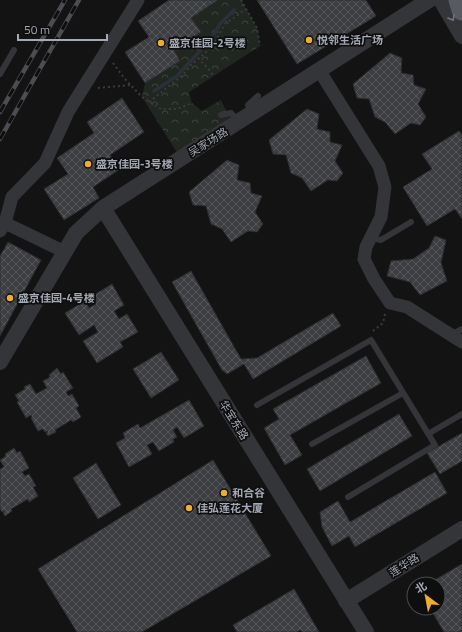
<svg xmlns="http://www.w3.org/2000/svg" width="462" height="632" viewBox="0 0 462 632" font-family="'Titillium Web','Noto Sans SC',sans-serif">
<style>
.forest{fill:url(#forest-crowns)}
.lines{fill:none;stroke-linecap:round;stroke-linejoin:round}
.stream{stroke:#293138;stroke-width:3.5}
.building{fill:url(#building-cross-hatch);stroke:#2d2d30}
.path{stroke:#3a3c40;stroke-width:2;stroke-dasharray:2 3;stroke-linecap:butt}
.service{stroke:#343539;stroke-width:6}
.minor{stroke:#343539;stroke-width:13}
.tertiary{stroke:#343539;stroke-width:16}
.trunk{stroke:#585a61;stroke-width:21}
.rail-casing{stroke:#4b4d52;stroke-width:4.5}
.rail{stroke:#0e0e0f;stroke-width:3;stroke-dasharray:9;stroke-linecap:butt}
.oneway{stroke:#72757d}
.poi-dot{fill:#eeac31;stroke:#0e0e0f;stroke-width:1.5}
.labels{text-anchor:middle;stroke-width:3.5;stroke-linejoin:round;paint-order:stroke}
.poi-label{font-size:11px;font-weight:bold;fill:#a4aab5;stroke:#0e0e0f;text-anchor:start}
.street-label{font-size:11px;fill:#a4aab5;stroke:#0e0e0f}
</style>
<defs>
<pattern id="forest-crowns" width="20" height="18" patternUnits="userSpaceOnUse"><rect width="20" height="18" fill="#1f2720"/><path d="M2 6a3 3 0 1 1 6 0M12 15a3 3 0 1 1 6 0" fill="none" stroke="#3d443e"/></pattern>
<pattern id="building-cross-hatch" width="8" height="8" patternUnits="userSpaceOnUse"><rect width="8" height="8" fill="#3d3e41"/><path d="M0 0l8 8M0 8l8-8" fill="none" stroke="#56575a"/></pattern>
</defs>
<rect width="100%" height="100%" fill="#131314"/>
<!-- forest -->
<path class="forest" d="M218 0H241L257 28 260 46 189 92 192 103 202 111 221 100 233 125 181 159 142 97 145 83 180 61 174 50 200 32 191 18Z"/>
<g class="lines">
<!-- stream -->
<path class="stream" d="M154 91 177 76 211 39 220 24 234 10"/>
</g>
<!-- building -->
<path class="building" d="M169 0H218L191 18 201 32 174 50 180 61 145 83 125 52 149 37 138 21Z
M257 0H366L376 16 297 64Z
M390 53 402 58 401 73 413 75 414 85 426 89 418 104 426 117 420 125 411 123 395 134 385 122 375 117 369 99 357 98 353 84Z
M122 98 144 132 110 155 120 169 93 187 99 198 64 220 44 189 68 174 57 158 94 133 87 122Z
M307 109 319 114 317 129 330 132V142L342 145 335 161 343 173 337 181 328 180 311 191 302 178 291 173 286 155 273 154 269 140Z
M459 131 462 135V219L455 209 427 226 403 187 432 169 422 154Z
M227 160 239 165 237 180 250 183 251 193 262 196 255 212 263 224 257 232 248 231 231 242 222 229 211 224 206 206 193 205 189 192Z
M435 236 446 240 441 263 447 281 420 295 410 282 387 276 391 261 413 259 429 248Z
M8 242 41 260 0 336V256Z
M191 271 241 359 257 358 333 313 341 326 253 379 244 364 227 374 222 370 172 282Z
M112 284 124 305 114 311 119 319 127 314 138 332 120 342 123 347 97 363 83 341 98 332 94 325 79 335 65 313 85 301 89 308 96 304 91 297Z
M161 352 179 380 151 398 133 369Z
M366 356 381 383 290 435 302 455 285 465 264 428 279 419 273 409Z
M57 368 61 374 63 372 73 388 66 392 68 396 72 394 79 406 76 408 81 417 73 422 71 420 55 430 56 432 48 436 46 433 48 432 47 431 45 432 43 429 38 431 31 418 32 417 31 415 26 418 17 402 19 401 15 395 25 389 24 387 30 384 36 394 47 388 43 381 50 377 49 375Z
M189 400 204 426 184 438 177 427 173 430 177 437 173 439 174 442 159 451 153 442 147 445 152 454 129 467 116 443 125 438 123 433 138 424 140 428Z
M399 414 412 436 320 491 307 469Z
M462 433V461L440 474 427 453Z
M14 448 17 453 20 451 29 468 22 472 25 476 29 474 36 486 33 487 38 496 29 502 28 499 11 509 12 511 5 516 3 513 4 512V511L2 512 0 509V469L4 467 0 460 6 456 5 454Z
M213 460 271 556 142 632H77L38 569Z
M96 463 121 505 98 519 73 478Z
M435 472 447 493 355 547 349 536 332 546 322 527 320 512 338 501 350 522Z
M462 564V632H444L430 608H438V584H428Z
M294 589 319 632H302L301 630 296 632H237L233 625Z"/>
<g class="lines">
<!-- path -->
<path class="path" d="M241 0 257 28 260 46
M198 58C203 64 210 69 213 76
M113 63 124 78 142 97 161 109H177L192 103
M98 88 130 85
M149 102 183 75 190 66 212 47 225 24 246 9
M373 331 383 323 385 314"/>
<!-- service -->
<path class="service" d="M0 74 14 50
M251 112 248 105 258 96
M221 115 231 113 238 121
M370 238 381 240 411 222
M451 335 462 329
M257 405 371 340 435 445 348 497
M428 434 462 414
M312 444 403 393"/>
<!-- minor -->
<path class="minor" d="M319 70 379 166 385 187 381 217 366 247 364 259 374 279 390 303 407 307 462 342
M5 223 65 252
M0 231 5 223 12 197 45 163 68 112 138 0"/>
<!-- tertiary -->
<path class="tertiary" d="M441 0 462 36
M103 208 366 632
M0 362 76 233 103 208 429 0
M346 601 462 529"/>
<!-- trunk -->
<path class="trunk" d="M459 0 462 10"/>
<defs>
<path id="rail" d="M0 112 65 0
M0 139 79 0"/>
</defs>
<!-- rail casing -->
<use href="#rail" class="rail-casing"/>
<!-- rail -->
<use href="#rail" class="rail"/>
</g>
<!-- one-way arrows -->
<defs><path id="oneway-chevron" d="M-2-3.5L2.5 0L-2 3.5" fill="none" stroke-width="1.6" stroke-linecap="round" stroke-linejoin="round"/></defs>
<use class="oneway" href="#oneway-chevron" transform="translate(452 18) rotate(60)"/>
<!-- markers -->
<g class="poi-dot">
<circle cx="309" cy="40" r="4"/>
<circle cx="161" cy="43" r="4"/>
<circle cx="88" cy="164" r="4"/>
<circle cx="10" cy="298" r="4"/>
<circle cx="224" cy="493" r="4"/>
<circle cx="189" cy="508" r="4"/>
</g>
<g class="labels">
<!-- poi labels -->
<g class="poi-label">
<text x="317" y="44">悦邻生活广场</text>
<text x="169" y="47">盛京佳园-2号楼</text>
<text x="96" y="168">盛京佳园-3号楼</text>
<text x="18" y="302">盛京佳园-4号楼</text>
<text x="232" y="497">和合谷</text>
<text x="197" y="512">佳弘莲花大厦</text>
</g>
<!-- street labels -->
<g class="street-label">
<text transform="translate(208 142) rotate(-32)" y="4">吴家场路</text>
<text transform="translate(234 420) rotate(58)" y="4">华宝东路</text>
<text transform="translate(404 565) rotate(-32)" y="4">莲华路</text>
</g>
</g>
<!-- north arrow -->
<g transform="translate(426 596) rotate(328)"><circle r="19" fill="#0e0e0f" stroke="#4a4c51"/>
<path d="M0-3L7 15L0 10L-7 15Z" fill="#eeac31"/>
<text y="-6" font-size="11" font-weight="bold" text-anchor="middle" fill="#a4aab5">北</text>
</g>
<!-- scale -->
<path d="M18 34v6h89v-6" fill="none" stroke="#a4aab5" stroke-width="2"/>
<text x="24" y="34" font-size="12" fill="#a4aab5" stroke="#0e0e0f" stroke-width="3" paint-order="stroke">50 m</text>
</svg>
